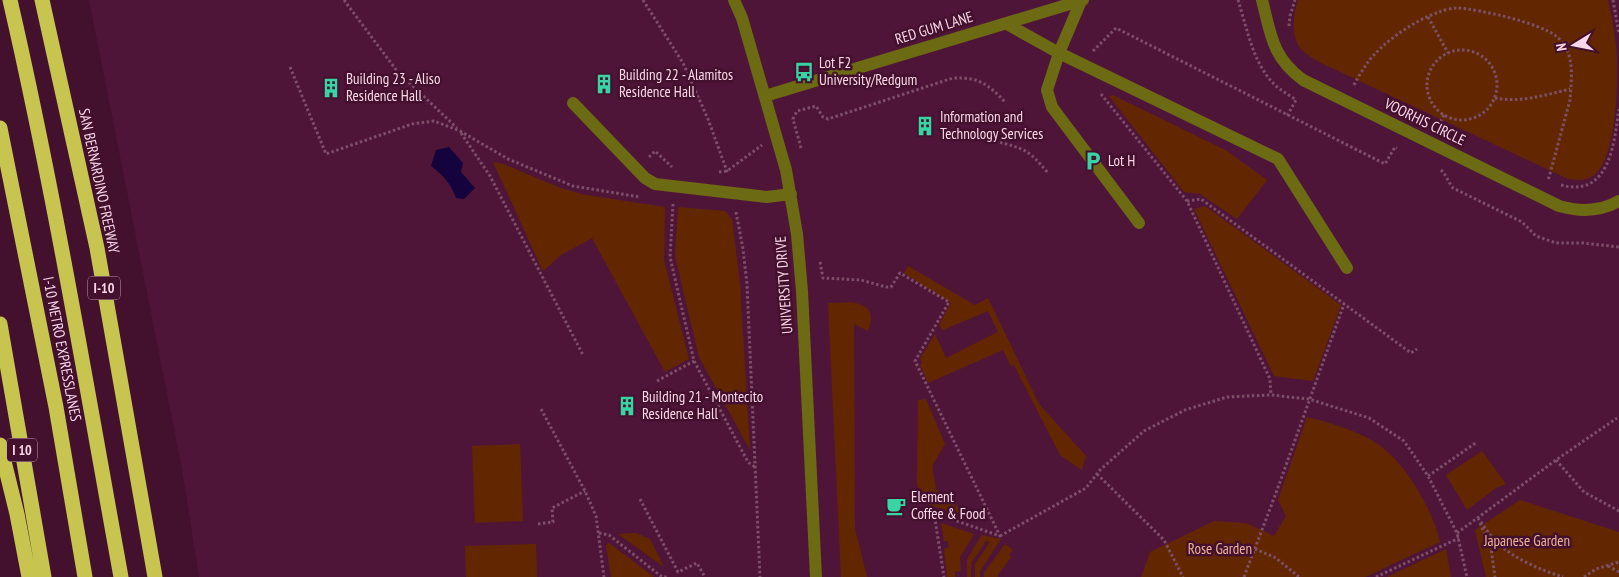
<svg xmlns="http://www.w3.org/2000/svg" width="1619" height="577" viewBox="0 0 1619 577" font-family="'PT Sans Narrow',sans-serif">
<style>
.built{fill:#4f1539}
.green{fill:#632700}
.water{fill:#15033d}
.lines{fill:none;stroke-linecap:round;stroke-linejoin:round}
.path{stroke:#7d4f69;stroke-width:3;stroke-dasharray:2.5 2.5;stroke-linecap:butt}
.minor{stroke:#6c6a12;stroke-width:12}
.highway{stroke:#c7c450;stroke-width:15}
.labels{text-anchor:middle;stroke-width:5;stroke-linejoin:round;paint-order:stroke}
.shield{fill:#43102e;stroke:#c39bb0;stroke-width:1}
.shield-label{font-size:14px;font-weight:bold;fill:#fad7e8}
.street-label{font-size:15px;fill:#fad7e8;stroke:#43102e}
.poi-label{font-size:15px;fill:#fad7e8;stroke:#43102e;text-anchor:start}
.park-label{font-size:15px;fill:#edb395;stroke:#43102e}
</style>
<rect width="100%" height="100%" fill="#43102e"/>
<!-- built -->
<path class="built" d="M89 0H1619V577H199L182 469Z"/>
<!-- green -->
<path class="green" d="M1298 0H1608C1612 15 1614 30 1616 46 1619 73 1618 164 1591 177 1583 181 1576 180 1568 179L1317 61C1313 58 1307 55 1303 51 1290 39 1293 15 1298 0Z
M1113 95 1227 151 1267 180 1237 219 1200 194 1184 192 1109 96Z
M493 162 501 163 558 187 581 194 665 207 664 260 689 359 665 372 592 238 561 255 543 271Z
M1205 206 1341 305 1313 381 1274 376 1194 209Z
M678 207 725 211 732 219 740 284 750 450 699 357 675 256Z
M908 266 975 305 988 298 1039 404 1086 456 1082 470 1060 455 1014 365 1011 366 1003 350 928 383 920 365 922 363 920 359 935 334 946 358 998 332 988 311 943 330 939 325 951 303 904 273Z
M852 302C870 306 875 313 868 331L854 324 855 529 867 577H841L828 303Z
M926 399 945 444 932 466 936 489 959 508 958 514 926 504 917 485 918 400Z
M1307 417C1330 423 1352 429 1373 441 1404 459 1432 508 1440 542L1365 577H1141L1150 552 1214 521 1246 523 1274 536 1286 516 1278 500Z
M520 444 523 521 475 523 472 446Z
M1482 451 1506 484 1496 488 1467 510 1446 475Z
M1520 500 1619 532V577H1486L1475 530Z
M941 523 974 534 960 557 961 571 955 572V577H947L944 549 949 547 948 541H944Z
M636 533 650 539 664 567 618 534Z
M982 535 1001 539 980 571V577H975V564L990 542 986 541 971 563V577H967V559Z
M609 543 654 577H611L606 545Z
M536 544 537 577H466L465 546Z
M1005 544 1013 550 1009 554 1011 557 998 575V577H984V573Z
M1446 549 1451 577H1387Z"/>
<!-- water -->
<path class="water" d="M449 147 463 163 461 172 475 188 464 199 456 198C451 184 443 175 431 166L436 150Z"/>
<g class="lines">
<!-- path -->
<path class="path" d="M344 0 397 71 457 128
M643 0 683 63 708 119 728 174
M1238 0C1247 28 1253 65 1276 86 1282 91 1289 95 1296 100L1287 116
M1613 0 1619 34
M1428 17 1448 53
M1289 26 1290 16 1295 0
M1427 85a35 35 0 1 1 70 0a35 35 0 1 1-70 0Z
M1093 51 1116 28 1385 164 1395 147 1397 148
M290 67 326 154 412 124 434 121 460 131 508 159 573 186 640 197
M1354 85C1358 77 1363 69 1368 62 1383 42 1415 20 1439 12 1444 10 1452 8 1457 8 1479 9 1540 23 1556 36 1559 38 1564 44 1566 48 1574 63 1571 84 1570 100L1548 181
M1101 94 1187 201 1270 379 1271 395
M1495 98C1521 103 1545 95 1570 89
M1438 126 1444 115
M461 133 490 176 583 355
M995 141C1025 149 1028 149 1048 173
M801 148 793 119 797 111 816 106 823 117 828 119 953 78C979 77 988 84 1006 103
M649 157 655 151 672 167
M1441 170C1446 174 1448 182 1453 188L1522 222 1536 236 1556 243H1583L1619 247
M719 172 727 171 762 145
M1561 185C1610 198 1614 143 1619 109
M1187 201 1201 199 1411 353 1417 349
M673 204 670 257 694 361 748 462 756 468
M736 212 743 249 747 284 760 577
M820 262 823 278 861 280 886 287H891L900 273 949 302 915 361 1000 536 934 513 944 577
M657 381 694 361
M541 409 585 491 596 516 604 577
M1556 460 1584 492 1619 511
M1097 474 1164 540 1183 577
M1428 476 1477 442
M640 499 678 572 697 563 705 577
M1478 518C1484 526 1490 536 1498 543 1514 559 1541 570 1563 577
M1480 523 1491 548 1495 577
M538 524 553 522 552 508 585 491
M599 533 609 535 662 577H669
M1457 533 1556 460 1617 418
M1000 536 1086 488 1100 470 1144 431 1185 410 1227 397 1271 395 1309 399 1369 418 1404 441 1428 476 1457 533 1467 577
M1255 549 1276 558 1299 577
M1608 566 1619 572
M1244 577 1276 493 1344 304
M1376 577 1459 538
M1584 577 1596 569 1619 562"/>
<!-- minor -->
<path class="minor" d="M734 0 742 18 786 170 797 234 802 291 816 577
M1262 0C1271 35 1272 57 1303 80L1559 206C1580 212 1600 212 1619 201
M1007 24 1059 53 1081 1
M765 96 1083 0
M573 103 645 178 655 184 767 197 791 194
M1139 223 1052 107 1047 90 1059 53 1278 159 1347 268"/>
<!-- highway -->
<path class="highway" d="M10 0C54 191 86 384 121 577
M42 0 97 248 155 577
M0 128 56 407 85 577
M0 324 44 577
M0 445 17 514 29 577"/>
</g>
<!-- icons -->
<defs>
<symbol id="bus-bare" viewBox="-9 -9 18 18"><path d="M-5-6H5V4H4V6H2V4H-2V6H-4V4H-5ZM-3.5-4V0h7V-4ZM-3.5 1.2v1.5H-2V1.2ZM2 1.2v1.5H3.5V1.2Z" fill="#39d4a5" stroke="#43102e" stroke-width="2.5" paint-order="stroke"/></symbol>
<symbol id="building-bare" viewBox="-9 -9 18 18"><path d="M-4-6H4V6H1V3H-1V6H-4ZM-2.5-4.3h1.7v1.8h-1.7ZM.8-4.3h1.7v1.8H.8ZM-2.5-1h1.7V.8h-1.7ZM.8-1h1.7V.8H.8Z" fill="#39d4a5" stroke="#43102e" stroke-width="2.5" paint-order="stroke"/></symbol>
<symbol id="parking-bare" viewBox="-9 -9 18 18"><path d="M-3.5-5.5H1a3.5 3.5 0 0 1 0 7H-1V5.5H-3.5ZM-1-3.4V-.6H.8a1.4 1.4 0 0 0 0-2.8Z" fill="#39d4a5" stroke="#43102e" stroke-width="2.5" paint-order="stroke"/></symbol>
<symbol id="cafe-bare" viewBox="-9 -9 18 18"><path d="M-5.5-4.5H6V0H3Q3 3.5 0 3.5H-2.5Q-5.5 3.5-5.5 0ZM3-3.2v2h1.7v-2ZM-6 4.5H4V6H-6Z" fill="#39d4a5" stroke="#43102e" stroke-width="2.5" paint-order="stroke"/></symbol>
</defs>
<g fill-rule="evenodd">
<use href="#bus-bare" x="790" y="58" width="28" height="28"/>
<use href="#building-bare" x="590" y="70" width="28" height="28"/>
<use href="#building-bare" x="317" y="74" width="28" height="28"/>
<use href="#building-bare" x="911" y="112" width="28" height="28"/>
<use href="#parking-bare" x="1079" y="147" width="28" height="28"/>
<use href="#building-bare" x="613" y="392" width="28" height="28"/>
<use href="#cafe-bare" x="882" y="492" width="28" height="28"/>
</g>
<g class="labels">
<!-- shield labels -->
<g class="shield">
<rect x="88" y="276.5" width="32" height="23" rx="4"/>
<rect x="7" y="438.5" width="30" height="23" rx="4"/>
</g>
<g class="shield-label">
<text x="104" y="293">I-10</text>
<text x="22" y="455">I 10</text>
</g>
<!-- street labels -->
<g class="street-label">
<text transform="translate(934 28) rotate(-17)" y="5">RED GUM LANE</text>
<text transform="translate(1425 122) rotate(26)" y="5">VOORHIS CIRCLE</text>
<text transform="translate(99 181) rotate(78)" y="5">SAN BERNARDINO FREEWAY</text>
<text transform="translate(784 285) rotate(-94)" y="5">UNIVERSITY DRIVE</text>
<text transform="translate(62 349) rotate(79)" y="5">I-10 METRO EXPRESSLANES</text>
</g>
<!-- poi labels -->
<g class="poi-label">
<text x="819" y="68">Lot F2<tspan x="819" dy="17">University/Redgum</tspan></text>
<text x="619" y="80">Building 22 - Alamitos<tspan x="619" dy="17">Residence Hall</tspan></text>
<text x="346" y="84">Building 23 - Aliso<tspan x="346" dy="17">Residence Hall</tspan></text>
<text x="940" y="122">Information and<tspan x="940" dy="17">Technology Services</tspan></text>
<text x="1108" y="166">Lot H</text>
<text x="642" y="402">Building 21 - Montecito<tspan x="642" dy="17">Residence Hall</tspan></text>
<text x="911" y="502">Element<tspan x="911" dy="17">Coffee &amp; Food</tspan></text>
</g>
<!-- park labels -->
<g class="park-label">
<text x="1527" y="546">Japanese Garden</text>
<text x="1220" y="554">Rose Garden</text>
</g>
</g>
<!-- north arrow -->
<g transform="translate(1574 45) rotate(260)" stroke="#43102e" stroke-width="4" paint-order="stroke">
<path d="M0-4L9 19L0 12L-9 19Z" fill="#fad7e8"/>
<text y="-8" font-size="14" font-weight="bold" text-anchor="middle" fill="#fad7e8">N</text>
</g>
</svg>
